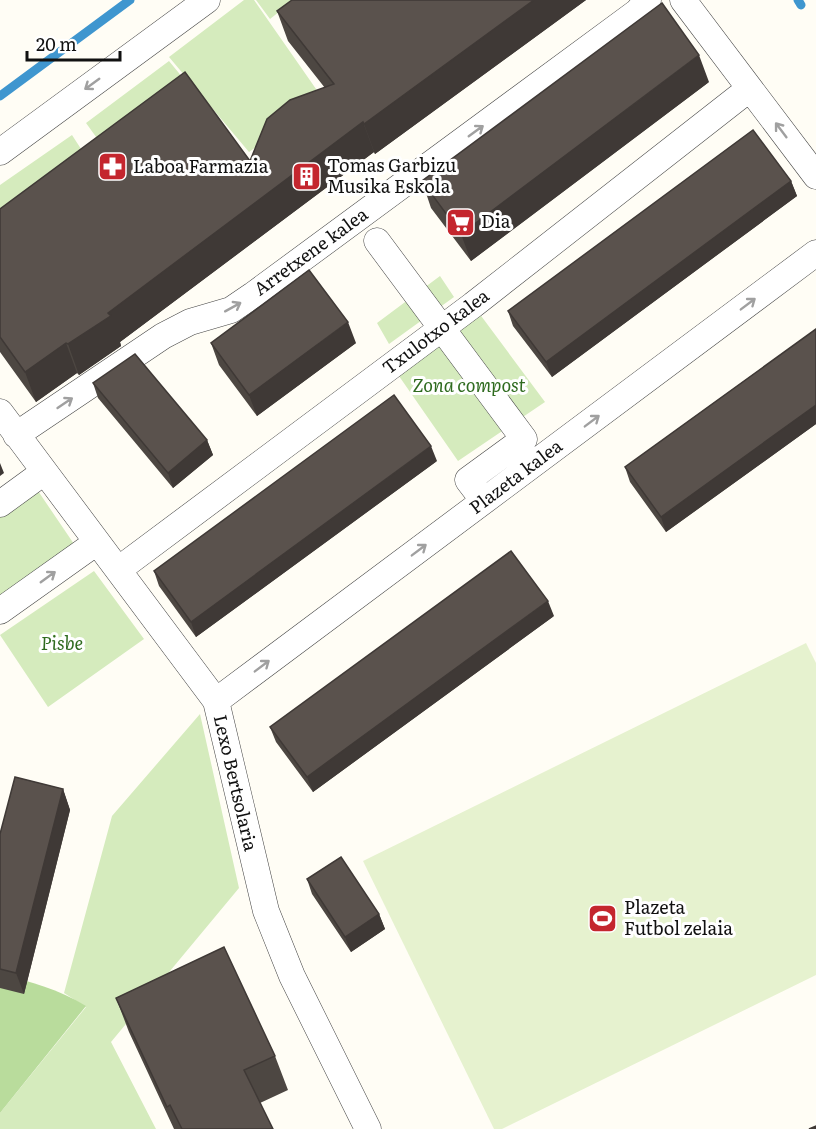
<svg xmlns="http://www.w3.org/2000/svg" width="816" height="1129" viewBox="0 0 816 1129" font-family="Literata,serif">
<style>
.green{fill:#d5ebbd}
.forest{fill:#b9dc9c}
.pitch{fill:#e6f2cf}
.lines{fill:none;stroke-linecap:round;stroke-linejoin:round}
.stream{stroke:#3f96cf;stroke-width:9}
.street-casing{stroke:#444;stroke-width:27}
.street{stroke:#fff;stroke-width:26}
.wall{fill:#4d4742}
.shaded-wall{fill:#3f3936}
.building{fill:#5a524d;stroke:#3f3936;stroke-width:1.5}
.oneway{stroke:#a0a0a0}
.labels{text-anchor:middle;stroke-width:6;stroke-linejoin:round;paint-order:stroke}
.poi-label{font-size:18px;fill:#111;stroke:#fff;text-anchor:start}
.street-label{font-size:18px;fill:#111;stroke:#fff}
.park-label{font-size:18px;font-style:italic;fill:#2f6b1f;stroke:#fff}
</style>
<rect width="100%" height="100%" fill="#fffdf5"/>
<!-- green -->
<path class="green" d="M244 0H254L323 99 249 152 169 57Z
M256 0H294L270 19Z
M169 61 183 78 99 141 86 123Z
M72 135 83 152 0 213V185Z
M440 276 454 297 389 344 377 323Z
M473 305 545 402 458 461 392 366Z
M34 485 76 547 0 603V510Z
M94 571 144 639 48 707 0 635Z
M200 714 239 888 111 1042 156 1129H0V1113L86 1007 64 993 112 816Z"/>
<!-- forest -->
<path class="forest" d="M0 974C32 982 58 989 86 1006L0 1113Z"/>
<!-- pitch -->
<path class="pitch" d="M806 643 816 663V975L502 1129H494L363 861Z"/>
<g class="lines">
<!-- stream -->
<path class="stream" d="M798 0 801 5
M0 96 130 0"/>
<defs>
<path id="street" d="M683 0 816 176
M0 152 207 0
M377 241 524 439 468 480 484 501
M0 412 216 701 266 911 292 976 368 1129
M16 435 163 336 190 322 231 310 253 295 637 12 648 0
M0 504 44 472
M118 570 473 305 749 89
M0 611 97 542
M216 701 816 253"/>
</defs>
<!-- street casing -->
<use href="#street" class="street-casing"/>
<!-- street -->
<use href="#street" class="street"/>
</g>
<!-- wall -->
<path class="wall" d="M292 0H586L375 154 374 152 120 342 121 346 79 375 77 373 36 402 0 352V209L250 161 325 88 288 41 277 11Z
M709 82 471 261 431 208 422 181Z
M791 181 797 196 552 377 513 326 508 311Z
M816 329V424L666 532 630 482 625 467Z
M211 343H356L257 416 219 365Z
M93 383 207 440 213 455 173 488 98 398Z
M437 461 196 637 159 586 154 571Z
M554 616 313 792 276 742 270 727Z
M63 789 70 810 24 994 0 988V834Z
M307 879 379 914 385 929 351 952 312 894Z
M116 998 275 1056 288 1090 260 1103 273 1129H174L129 1032Z"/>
<!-- shaded-wall -->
<path class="shaded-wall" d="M534 0H586L375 154 364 124Z
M699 55 709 82 471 261 461 234Z
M363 122 374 152 120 342 121 346 79 375 68 344 108 313Z
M791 181 797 196 552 377 546 362Z
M348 322 356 343 257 416 249 395Z
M66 343 77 373 36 402 25 372Z
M816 405V424L666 532 661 517Z
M207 440 213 455 173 488 168 473Z
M431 446 437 461 196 637 191 622Z
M0 463 4 473 0 476Z
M548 601 554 616 313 792 307 777Z
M63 789 70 810 24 994 16 973Z
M379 914 385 929 351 952 345 937Z"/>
<!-- building -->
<path class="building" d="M292 0H534L364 124 363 122 108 313 111 316 68 344 66 343 25 372 0 337V209L185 72 250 161 267 119 290 100 334 84 277 11Z
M662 3 699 55 461 234 422 181Z
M753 130 791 181 546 362 508 311Z
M309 270 348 322 249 395 211 343Z
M816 329V405L661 517 625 467Z
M135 354 207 440 168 473 93 383Z
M394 395 431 446 191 622 154 571Z
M511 551 548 601 307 777 270 727Z
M15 777 63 789 16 973 0 969V834Z
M341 857 379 914 345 937 307 879Z
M224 947 275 1056 244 1070 273 1129H182L170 1105 167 1107 116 998Z
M816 1126V1129H809Z"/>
<!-- one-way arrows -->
<defs><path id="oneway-shaft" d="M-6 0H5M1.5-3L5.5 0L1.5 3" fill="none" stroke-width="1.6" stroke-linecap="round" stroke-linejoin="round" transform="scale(1.5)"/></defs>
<g class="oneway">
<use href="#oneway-shaft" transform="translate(92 84) rotate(144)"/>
<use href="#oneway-shaft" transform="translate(781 130) rotate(-127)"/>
<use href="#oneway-shaft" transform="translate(476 131) rotate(-36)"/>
<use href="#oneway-shaft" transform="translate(748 304) rotate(-37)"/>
<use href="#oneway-shaft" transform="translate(233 307) rotate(-29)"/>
<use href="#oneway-shaft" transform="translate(65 403) rotate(-34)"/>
<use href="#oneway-shaft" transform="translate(592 421) rotate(-37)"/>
<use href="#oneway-shaft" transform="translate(419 550) rotate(-37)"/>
<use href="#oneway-shaft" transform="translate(48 577) rotate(-36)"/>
<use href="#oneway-shaft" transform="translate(262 666) rotate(-37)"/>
</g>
<!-- icons -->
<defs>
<symbol id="pharmacy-square" viewBox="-11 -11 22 22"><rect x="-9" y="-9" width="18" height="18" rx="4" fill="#c4262e" stroke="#fff"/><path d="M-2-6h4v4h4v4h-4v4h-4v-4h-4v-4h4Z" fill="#fff"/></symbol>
<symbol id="building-square" viewBox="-11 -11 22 22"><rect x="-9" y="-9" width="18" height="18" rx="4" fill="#c4262e" stroke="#fff"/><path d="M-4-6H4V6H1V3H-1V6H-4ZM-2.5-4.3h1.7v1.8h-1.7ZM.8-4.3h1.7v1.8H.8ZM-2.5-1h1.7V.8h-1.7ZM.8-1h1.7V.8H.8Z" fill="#fff"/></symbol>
<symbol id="supermarket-square" viewBox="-11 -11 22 22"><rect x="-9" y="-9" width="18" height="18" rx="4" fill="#c4262e" stroke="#fff"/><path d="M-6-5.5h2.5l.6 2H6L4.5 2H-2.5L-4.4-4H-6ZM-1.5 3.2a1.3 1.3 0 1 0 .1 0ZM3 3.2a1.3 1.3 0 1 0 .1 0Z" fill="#fff"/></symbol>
<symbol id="stadium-square" viewBox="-11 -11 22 22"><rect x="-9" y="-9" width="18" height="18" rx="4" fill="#c4262e" stroke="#fff"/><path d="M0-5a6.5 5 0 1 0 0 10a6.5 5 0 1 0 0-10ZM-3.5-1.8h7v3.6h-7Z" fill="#fff"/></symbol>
</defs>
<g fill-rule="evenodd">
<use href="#pharmacy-square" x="96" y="150" width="33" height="33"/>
<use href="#building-square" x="290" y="160" width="33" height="33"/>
<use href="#supermarket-square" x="444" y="206" width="33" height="33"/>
<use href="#stadium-square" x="586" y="902" width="33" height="33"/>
</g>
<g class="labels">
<!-- poi labels -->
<g class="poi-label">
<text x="327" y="172">Tomas Garbizu<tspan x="327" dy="21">Musika Eskola</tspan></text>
<text x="133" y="173">Laboa Farmazia</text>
<text x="481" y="228">Dia</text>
<text x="624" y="914">Plazeta<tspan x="624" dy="21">Futbol zelaia</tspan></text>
</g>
<!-- street labels -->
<g class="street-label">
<text transform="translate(311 252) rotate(-36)" y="6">Arretxene kalea</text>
<text transform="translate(436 332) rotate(-37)" y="6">Txulotxo kalea</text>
<text transform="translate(516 477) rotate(-37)" y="6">Plazeta kalea</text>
<text transform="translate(235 783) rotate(77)" y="6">Lexo Bertsolaria</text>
</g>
<!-- park labels -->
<g class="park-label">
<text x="469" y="392">Zona compost</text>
<text x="62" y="650">Pisbe</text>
</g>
</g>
<!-- scale -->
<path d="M27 51v9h93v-9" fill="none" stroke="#111111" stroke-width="3"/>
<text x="36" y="51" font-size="18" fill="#111111" stroke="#ffffff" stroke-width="4.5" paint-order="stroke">20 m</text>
</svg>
